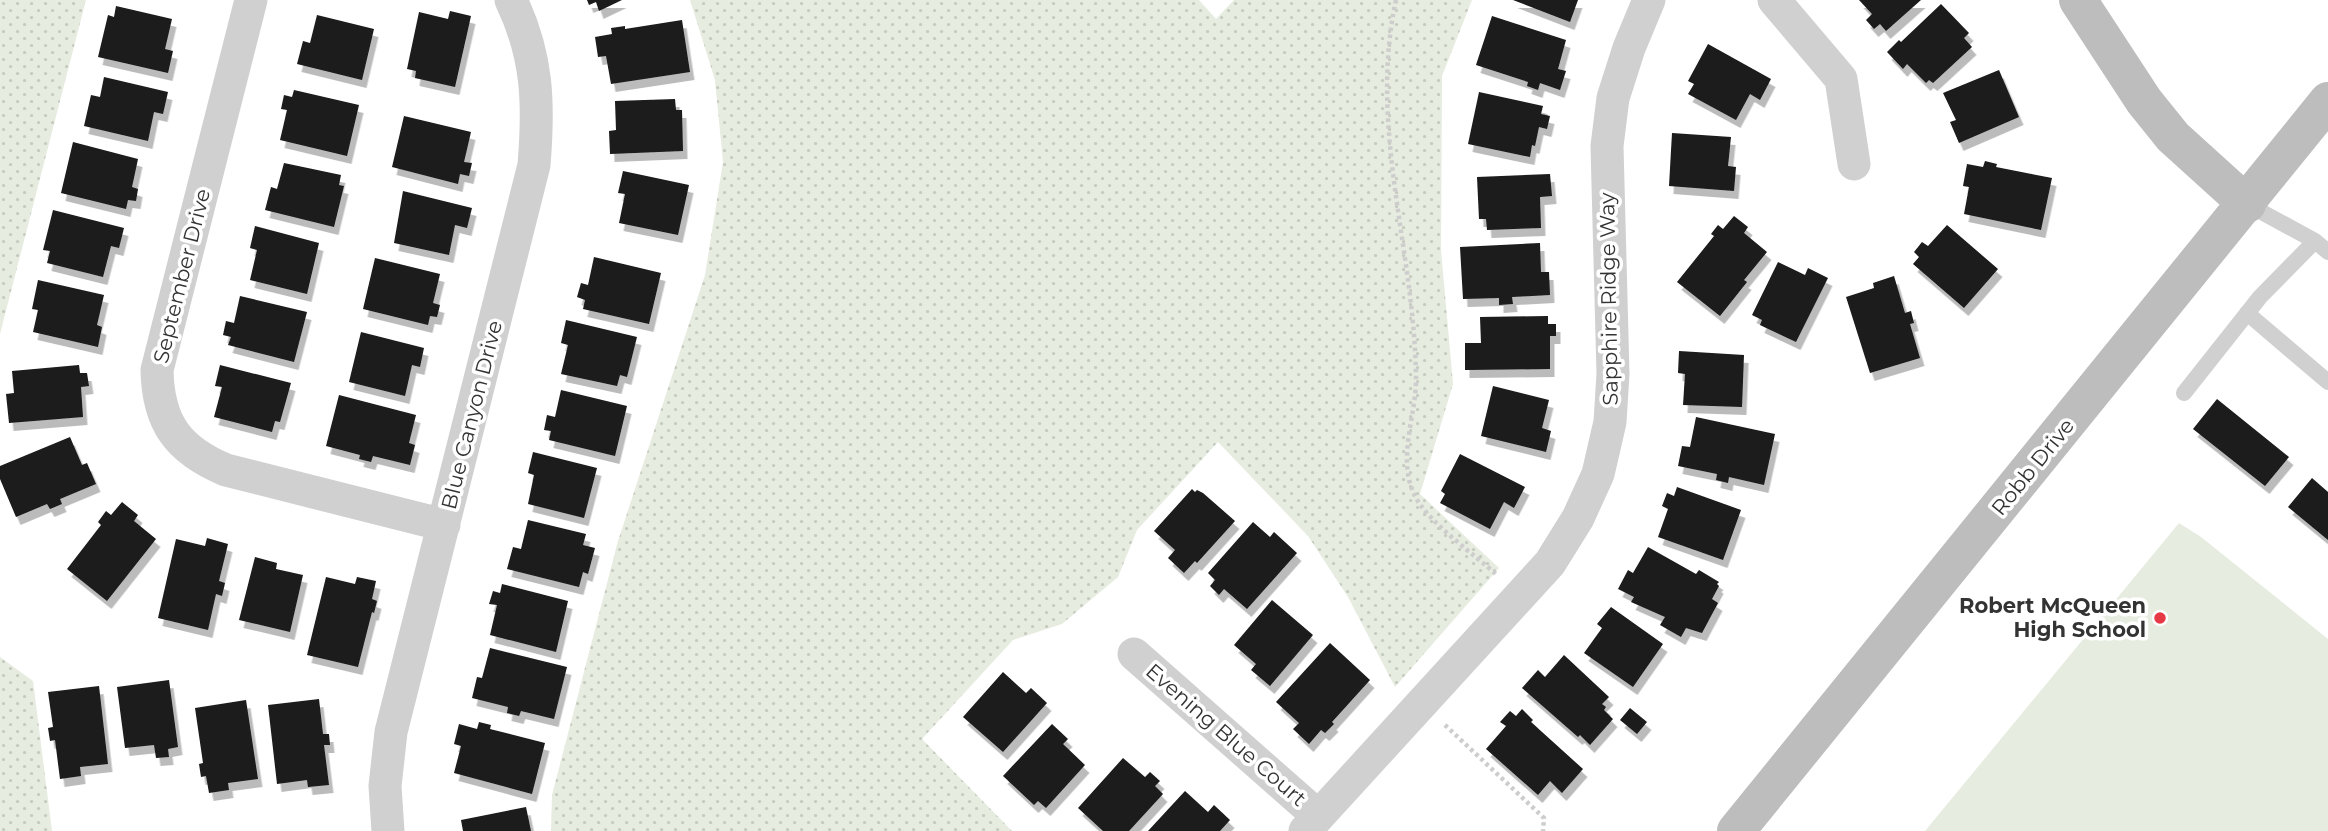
<svg xmlns="http://www.w3.org/2000/svg" width="2328" height="831" viewBox="0 0 2328 831" font-family="Montserrat,sans-serif">
<style>
.grass{fill:url(#grass-dots)}
.garden{fill:#e6ecdf}
.building{fill:#1a1a1a;filter:url(#shadow)}
.lines{fill:none;stroke-linecap:round;stroke-linejoin:round}
.path{stroke:#cdcdcd;stroke-width:4.5;stroke-dasharray:3.5 3.5;stroke-linecap:butt}
.lane{stroke:#d0d0d0;stroke-width:16}
.street{stroke:#d0d0d0;stroke-width:33}
.secondary{stroke:#bdbdbd;stroke-width:38}
.poi-dot{fill:#e63946;stroke:#fff;stroke-width:2.5}
.labels{text-anchor:middle;stroke-width:7;stroke-linejoin:round;paint-order:stroke}
.street-label{font-size:21px;fill:#333;stroke:#fff}
.poi-label{font-size:21px;font-weight:bold;fill:#333;stroke:#fff;text-anchor:end}
</style>
<defs>
<pattern id="grass-dots" width="8" height="8" patternUnits="userSpaceOnUse" patternTransform="scale(1.75)"><rect width="8" height="8" fill="#e6ecdf"/><path d="M2 2h.1M6 6h.1" fill="none" stroke="#c6cbc0" stroke-width="1.8" stroke-linecap="round"/></pattern>
<filter id="shadow"><feDropShadow dx="4.5" dy="8" stdDeviation="0" flood-color="#0004"/></filter>
</defs>
<rect width="100%" height="100%" fill="#fff"/>
<!-- grass -->
<path class="grass" d="M0 0H86L0 334Z
M690 0H1199L1216 19 1234 0H1472L1442 76 1441 250 1453 384 1420 494 1499 568 1395 687 1348 597 1308 536 1218 442 1137 530 1118 577 1062 624 1013 640 922 739 1012 831H551L552 795 618 541 705 275 723 162 715 80Z
M0 657 33 681 52 831H0Z"/>
<!-- garden -->
<path class="garden" d="M2179 523 2201 537 2328 639V831H1925Z"/>
<!-- building -->
<path class="building" d="M587 0H622L599 11 596 2 589 5Z
M1513 0H1578L1570 22Z
M1859 0H1921L1886 31 1880 24 1874 29 1866 20 1872 14Z
M1941 4 1969 33 1964 38 1972 47 1933 83 1929 80 1926 83 1907 64 1903 69 1887 52 1899 40 1901 42Z
M116 6 172 19 165 49 173 51 168 73 98 57 108 15 114 17Z
M450 11 471 16 455 87 415 78 416 71 407 69 419 12 448 19Z
M317 15 374 29 362 80 297 64 303 41 310 43Z
M1492 16 1566 40 1558 69 1566 71 1560 90 1540 83 1538 90 1527 86 1528 82 1476 65Z
M682 20 690 72 611 84 606 56 598 57 595 37 612 34 611 28 625 26V29Z
M1708 44 1771 79 1760 100 1750 94 1736 120 1688 94 1694 84 1688 81Z
M1999 70 2019 117 1959 143 1950 122 1956 120 1943 93Z
M104 77 168 92 163 114 154 112 148 141 84 126 91 95 100 97Z
M294 90 359 105 347 156 280 140 287 110 281 109 284 95 292 97Z
M1479 92 1543 106 1541 114 1550 116 1547 129 1539 127 1535 146 1532 145 1530 157 1468 144Z
M675 99 676 110H682L683 151 610 154 609 131 616 130 615 101Z
M404 116 471 132 464 162 472 163 469 176 460 174 458 184 392 167Z
M1672 133 1731 137 1728 166 1736 167 1734 191 1669 186Z
M73 142 138 159 132 187 138 189 136 201 128 200 126 209 61 193Z
M1985 161 1997 164 1996 167 2052 178 2041 230 1964 214 1969 187 1963 186 1967 164 1983 167Z
M284 163 341 175 339 185 344 186 334 227 265 210 271 187 277 189Z
M623 171 689 185 678 235 619 223 625 194 618 193Z
M1550 174 1552 196 1540 197 1541 228 1487 230 1486 219H1479L1477 177Z
M403 191 472 208 467 228 455 225 449 255 394 243Z
M53 210 124 228 119 248 111 246 103 277 47 263 50 251 43 250Z
M1734 216 1748 227 1744 233 1767 252 1744 280 1747 282 1720 316 1677 282 1714 236 1711 234 1718 225 1723 229Z
M1947 225 1998 269 1964 308 1913 264 1919 257 1914 252 1922 242 1928 246Z
M255 226 319 243 307 294 250 280 257 250 250 248Z
M1540 243 1541 272H1549L1550 295 1512 297 1513 304 1499 305V298L1463 299 1460 247Z
M594 257 661 273 649 324 583 309 585 300 577 297 581 283 588 285Z
M375 258 440 274 433 303 440 305 437 317 430 316 428 325 363 309Z
M1778 262 1805 275 1808 268 1828 278 1796 342 1760 325 1762 320 1752 315Z
M1894 276 1905 313 1911 311 1914 323 1910 324 1920 358 1870 373 1846 297 1874 288 1873 283Z
M38 280 104 295 97 325 102 327 98 347 33 332 38 310 32 309Z
M240 296 307 312 294 362 228 345 231 337 223 335 226 321 234 323Z
M1548 316V324H1556V336H1550V369L1465 370V343H1481L1480 317Z
M566 320 637 337 627 377 620 375 617 386 561 374 568 345 561 343Z
M361 332 424 348 420 367 412 365 405 396 349 382Z
M1679 351 1744 355 1742 407 1683 405 1685 374 1678 373Z
M79 365 80 373H87L89 386 81 387 83 417 9 423 6 394 14 393 12 371Z
M220 365 291 383 280 422 275 421 272 432 214 417 222 387 215 386Z
M1493 386 1549 400 1542 428 1551 431 1546 452 1481 436Z
M561 390 627 406 615 456 549 440 551 431 544 430 547 415 555 417Z
M339 395 416 415 409 443 415 445 410 465 373 456 371 462 359 459 360 455 326 446Z
M2217 399 2289 457 2265 486 2193 429Z
M1696 417 1775 434 1764 485 1729 477 1728 483 1716 480 1717 474 1678 466 1682 446 1690 447Z
M70 437 82 465 87 463 96 484 60 499 62 504 50 509 47 504 16 517 0 479V466Z
M533 452 597 468 584 518 528 504 534 475 528 473Z
M1460 454 1525 487 1514 508 1504 502 1490 529 1440 503 1445 494 1441 491Z
M2312 478 2328 492V540L2288 507Z
M1677 487 1741 510 1723 560 1658 537 1668 509 1662 506 1667 493 1674 496Z
M1192 489 1195 492 1197 490 1203 493 1235 521 1197 563 1195 561 1184 573 1168 558 1175 550 1154 531Z
M122 502 138 515 134 521 156 539 107 601 67 569 101 525 98 522 106 511 111 515Z
M528 520 586 534 583 545 595 548 588 574 583 572 579 587 507 569 513 547 521 549Z
M1253 522 1270 537 1274 532 1297 553 1247 609 1224 589 1219 595 1210 586 1215 580 1208 573Z
M207 538 228 544 219 581 225 583 222 596 216 594 208 630 158 618 176 539 205 546Z
M1648 547 1696 574 1699 570 1719 582 1717 584 1719 586 1712 599 1718 603 1702 633 1686 628 1681 637 1660 625 1665 617 1631 602 1634 597 1618 589 1628 570 1633 573Z
M255 557 277 563 276 569 303 575 290 632 239 620Z
M326 577 355 584 357 577 376 581 372 599 377 601 374 613 372 612 358 667 307 655Z
M502 584 568 601 556 652 490 635 497 605 489 604 493 591 500 593Z
M1272 600 1313 635 1270 686 1251 670 1256 664 1234 645Z
M1611 607 1663 644 1633 687 1584 653 1602 628 1597 624Z
M1330 643 1370 680 1332 722 1334 724 1325 733 1321 730 1309 744 1293 729 1299 723 1276 702Z
M490 648 567 667 554 719 521 711 519 716 507 713 508 707 472 698 477 677 482 678Z
M1564 655 1609 697 1602 704 1606 707 1604 710 1613 719 1590 745 1580 735 1578 737 1522 688 1538 670 1545 677Z
M1003 672 1026 693 1031 688 1047 703 1003 752 963 717Z
M169 680 178 747 168 749 169 757 156 758 154 745 125 748 117 687Z
M99 686 108 764 80 767 81 776 60 779 55 740 50 741 48 728 53 727 48 692Z
M319 699 323 734H329L330 745H324L329 785 308 787 307 780 277 784 268 705Z
M246 700 258 779 228 783 229 790 209 793 206 776 201 777 199 764 203 763 195 708Z
M1630 708 1647 722 1637 734 1620 720Z
M1522 709 1533 720 1531 722 1583 769 1562 793 1550 781 1538 795 1486 749 1506 726 1500 722 1510 711 1516 716Z
M479 722 491 725 490 729 545 743 532 794 454 773 461 746 454 744 459 724 477 729Z
M1052 724 1068 739 1063 744 1085 765 1046 808 1038 801 1034 805 1003 776Z
M1123 758 1145 777 1150 772 1160 781 1155 786 1163 794 1129 831H1103L1078 808Z
M1185 791 1208 812 1214 805 1230 820 1220 831H1148Z
M526 807 531 831H463L461 820Z"/>
<g class="lines">
<!-- path -->
<path class="path" d="M1396 0C1368 129 1415 251 1416 379 1416 417 1397 457 1414 494 1425 520 1475 555 1497 575
M1445 725 1544 818 1543 831"/>
<!-- lane -->
<path class="lane" d="M2247 204 2315 241 2328 252
M2247 313 2328 382
M2184 393 2260 297 2315 241"/>
<!-- street -->
<path class="street" d="M251 0 157 370C158 423 178 450 226 470L444 525
M1774 0 1841 79 1854 164
M1134 654 1318 816
M388 831 385 786 391 732 534 165C539 104 538 56 511 0
M1305 831 1550 563 1578 518 1598 474 1610 422 1613 374 1607 146 1613 98 1629 48 1649 0"/>
<!-- secondary -->
<path class="secondary" d="M2078 0 2144 101 2173 137 2247 204
M1736 831 2328 101"/>
</g>
<!-- markers -->
<circle class="poi-dot" cx="2160" cy="618" r="7"/>
<g class="labels">
<!-- street labels -->
<g class="street-label">
<text transform="translate(182 276) rotate(-76)" y="7">September Drive</text>
<text transform="translate(1609 299) rotate(-91)" y="7">Sapphire Ridge Way</text>
<text transform="translate(472 415) rotate(-76)" y="7">Blue Canyon Drive</text>
<text transform="translate(2033 467) rotate(-51)" y="7">Robb Drive</text>
<text transform="translate(1226 735) rotate(41)" y="7">Evening Blue Court</text>
</g>
<!-- poi labels -->
<g class="poi-label">
<text x="2146" y="613">Robert McQueen<tspan x="2146" dy="24">High School</tspan></text>
</g>
</g>
</svg>
